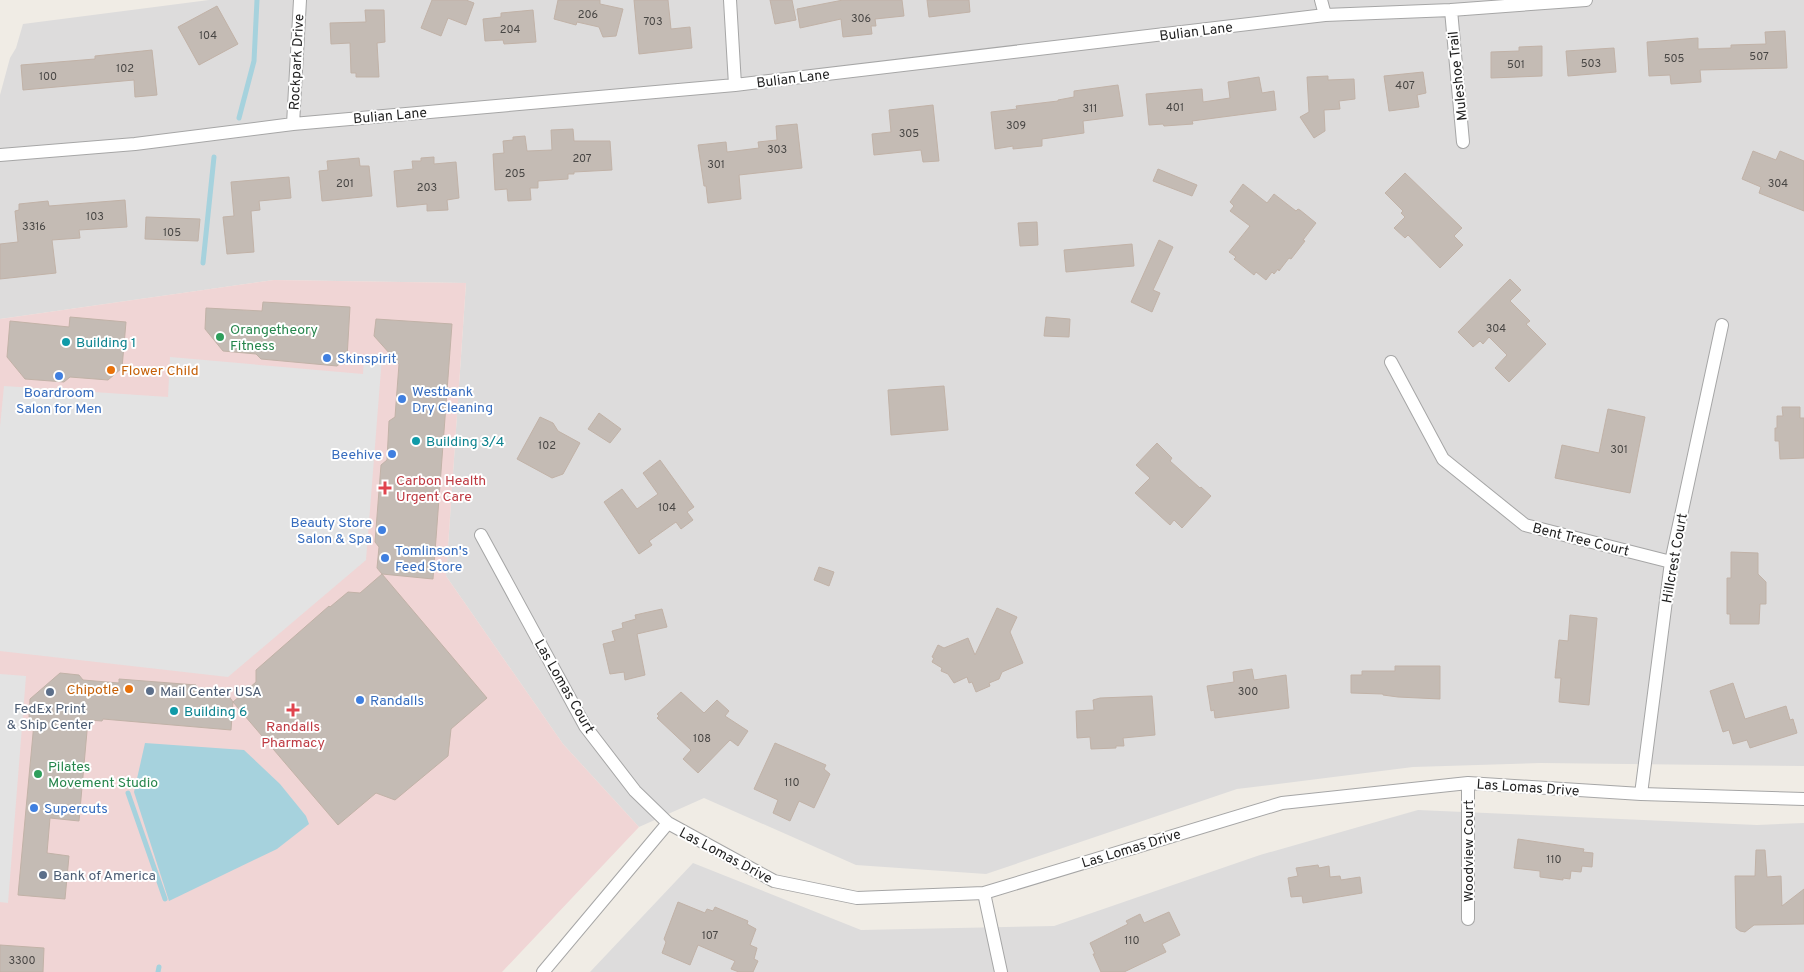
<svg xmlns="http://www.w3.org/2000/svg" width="1804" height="972" viewBox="0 0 1804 972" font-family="Overpass,sans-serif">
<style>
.residential{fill:#dddcdc}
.commercial{fill:#f0d5d5}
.parking{fill:#e3e3e3}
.water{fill:#a6d2dd}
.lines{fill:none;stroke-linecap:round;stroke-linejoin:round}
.stream{stroke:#a6d2dd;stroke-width:5}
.building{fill:#c4bbb4;stroke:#c1b2a7}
.street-casing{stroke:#a6a6a6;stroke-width:14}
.street{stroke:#fff;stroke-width:12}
.leisure-dot{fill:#2e9e5b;stroke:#fff;stroke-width:2}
.culture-dot{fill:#0f9aa8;stroke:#fff;stroke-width:2}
.shop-dot{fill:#3f7fe0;stroke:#fff;stroke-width:2}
.food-dot{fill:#e8710a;stroke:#fff;stroke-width:2}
.health-dot{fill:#e0444e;stroke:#fff;stroke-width:2}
.service-dot{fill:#5c6f8a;stroke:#fff;stroke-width:2}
.labels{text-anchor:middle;stroke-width:4;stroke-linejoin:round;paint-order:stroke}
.number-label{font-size:11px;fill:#484644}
.street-label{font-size:14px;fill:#1f1f1f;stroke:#fff}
.leisure-label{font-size:14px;fill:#27864d;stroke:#fff;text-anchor:start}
.culture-label{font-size:14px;fill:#0d838f;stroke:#fff;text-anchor:start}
.shop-label{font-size:14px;fill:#366cbe;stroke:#fff;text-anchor:start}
.food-label{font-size:14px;fill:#c56008;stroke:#fff;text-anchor:start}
.health-label{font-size:14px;fill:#be3a42;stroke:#fff;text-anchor:start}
.service-label{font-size:14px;fill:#4e5e75;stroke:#fff;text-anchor:start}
</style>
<rect width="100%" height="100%" fill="#f0ece5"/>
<!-- residential -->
<path class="residential" d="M209 0H1804V766L1541 763 1413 767 1237 789 986 874 856 865 704 798 639 827 563 744 446 576 466 283 274 280 0 319V95L10 58 16 48 23 24Z
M1418 810 1757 825 1804 823V972H590L693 863 861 930 1054 926 1260 855Z"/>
<!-- commercial -->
<path class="commercial" d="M274 280 466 283 446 576 563 744 639 827 502 972H0V319Z"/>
<!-- parking -->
<path class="parking" d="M170 357 363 374 364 357H382L366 560 228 677 0 651V427L4 386 168 397Z
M0 674 26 676 8 903 0 902Z"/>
<!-- water -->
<path class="water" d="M145 743 244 750 280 784 306 816 309 824 277 849 169 901 134 792Z"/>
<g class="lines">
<!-- stream -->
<path class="stream" d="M239 118 254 61 257 0
M203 263 214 157
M128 793 165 899
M158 972 159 967"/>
</g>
<!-- building -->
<path class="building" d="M432 0H466L474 3 466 25 448 18 441 36 421 28Z
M558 0H600V4L623 9 616 36 603 37 599 27 577 22 576 25 554 19Z
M634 0H668L671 29 690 27 692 48 639 54Z
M770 0H792L796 20 775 24Z
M843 0H902L904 16 875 19 876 26H871L872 34 843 37 841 19 800 28 797 9Z
M927 0H969L970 12 929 17Z
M217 6 238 44 199 65 178 27Z
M365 10H384L385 42 377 43 379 77H356V73H351L350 43 331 44 330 23 366 22Z
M533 10 536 42 504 44 503 40 485 41 483 19 501 17V13Z
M1785 31 1787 68 1700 70 1701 82 1671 84 1670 75 1649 76 1647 42 1698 38V49L1731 48V45L1766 44 1765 32Z
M1542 46V76L1491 78V52L1519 51V47Z
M1614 48 1616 72 1568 76 1566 51Z
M152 50 157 95 135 97 134 80 23 90 21 65 95 59V56Z
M1423 72 1426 93 1417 95 1419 107 1389 111 1384 76Z
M1328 76V80L1354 79 1355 99 1339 101 1340 109 1324 110 1325 131 1314 138 1300 117 1309 112 1307 77Z
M1259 77 1262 93 1274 91 1276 110 1192 121 1193 124 1164 126 1163 124 1149 125 1146 94 1202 89 1203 102 1230 98 1228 82Z
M1118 85 1123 116 1083 121 1084 133 1042 139V146L1013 149V146L995 149 991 112 1017 109 1016 106 1058 101V100L1074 97V91Z
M933 105 939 161 923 162 921 150 874 155 872 134 891 132 889 110Z
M797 124 802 168 739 175 741 199 708 203 706 186H704L698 145 726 142 727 152 759 148 758 142 777 140 776 126Z
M573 129 574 141H610L612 170 574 172V174H568V179L538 181V188H530L531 200 508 201 507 189 495 190 493 154 504 153 503 141 513 140V137L525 136 527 151 552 150 551 130Z
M1753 151 1776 160 1780 151 1804 161V211L1759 193 1761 187 1742 179Z
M434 157V164L456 162 459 198 447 200 448 210 427 211V204L397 207 394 171 413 169 412 161H421V158Z
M359 158 360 166H369L372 196 322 201 319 171 328 170 327 161Z
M1158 169 1197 185 1192 196 1153 181Z
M1405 173 1462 228 1454 236 1463 245 1440 268 1408 235 1405 238 1394 228 1405 217 1401 213 1403 211 1385 193Z
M289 177 291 198 259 201 260 210 251 211 254 252 227 254 223 217 234 216 231 182Z
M1243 184 1267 203 1274 194 1296 211 1298 209 1300 210 1316 223 1303 240 1305 241 1291 259 1289 258 1279 271 1278 269 1274 274 1272 272 1266 280 1256 272 1254 275 1234 259 1236 257 1229 252 1250 226 1230 211 1234 206 1230 202Z
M125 200 127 227 79 230 80 238 52 240 56 273 0 279V244L18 242 15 211 19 210V204L48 201 49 206Z
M146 217 200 219 198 241 145 239Z
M1037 222 1038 245 1020 246 1018 223Z
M1159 240 1173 247 1153 290 1160 293 1152 312 1131 302Z
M1132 244 1134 266 1066 272 1064 250Z
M1510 279 1521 290 1510 301 1530 321 1526 324 1546 344 1509 382 1495 368 1507 355 1489 337 1483 344 1480 341 1473 347 1458 332Z
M263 302 350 307 347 358 337 366 261 359 256 354 223 351 205 329 206 308 262 311Z
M70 317 126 322 122 368 108 380 70 377 64 382 25 379 7 357 10 321 69 327Z
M1046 317 1070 319 1069 337 1044 336Z
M376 319 452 324 433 579 382 574 377 568 379 547 375 542 381 465 387 460 389 421 395 417 399 364 374 336Z
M944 386 948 430 891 435 888 390Z
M1782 407H1800V418H1804V458L1780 459 1779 441H1775V428H1777V416H1783Z
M1608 409 1645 417 1630 493 1555 478 1562 445 1599 453Z
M599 413 621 429 610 443 588 429Z
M540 417 553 423 558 431 580 443 563 474 552 478 517 459Z
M1157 443 1172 458 1170 461 1200 488 1201 487 1211 496 1182 528 1174 520 1170 525 1135 493 1150 478 1136 465Z
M660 460 694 507 687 512 693 520 681 529 676 522 649 541 652 545 639 554 604 502 622 489 637 509 658 494 643 473Z
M1731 552 1758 553V574L1766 582V604H1760L1759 624H1730V614H1727V578H1731Z
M819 567 834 572 829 586 814 580Z
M382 574 487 698 451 729 448 756 395 800 376 793 338 825 233 702 256 682V670L329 606 330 607 348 592 360 593Z
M997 608 1017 617 1010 632 1023 663 1002 672 999 679 989 683 990 686 976 692 972 682 969 683 967 677 954 683 948 674 941 671 942 668 932 662 934 658 932 657 938 645 944 648 968 638 975 655Z
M662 609 667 627 637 634 645 675 625 680 624 672 610 674 603 644 615 641 612 631 623 628 622 623 636 619 635 615Z
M1570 615 1597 618 1589 705 1559 702 1561 678H1555L1559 640 1568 641Z
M1395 666H1440V699L1398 697 1383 695V694L1351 693V675H1362V671H1395Z
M1252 669 1254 680 1286 675 1289 708 1215 718 1214 710 1211 711 1207 686 1234 682 1233 672Z
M60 673 79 675 83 680 119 683V679L196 685 200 690 226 692 233 702 231 730 103 719 102 721 88 720 79 821 50 818 47 853 69 856 65 899 18 895 34 723 29 717 30 699Z
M1733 683 1745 719 1786 706 1790 720 1793 719 1797 733 1750 748 1747 740 1733 744 1729 730 1723 732 1710 691Z
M681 692 704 713 717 700 729 711 725 716 748 731 738 746 730 740 698 773 683 759 691 750 657 718 659 716 657 714Z
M1152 696 1155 735 1123 738 1124 746H1116V748L1091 749 1090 737 1077 738 1076 711 1094 710 1093 700 1100 698Z
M775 743 826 765 824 769 830 774 814 808 799 801 790 821 773 813 778 800 754 789Z
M1518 839 1584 849 1583 852 1593 853 1592 867 1582 866 1581 872 1571 871 1570 879 1563 878V880L1540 877V871L1514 868Z
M1756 850H1765L1767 877 1781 876 1782 906 1804 889V924L1754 925 1745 932 1740 931 1736 928 1735 876H1755Z
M1318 865 1319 868 1329 866 1330 877 1340 876 1341 880 1360 877 1362 893 1303 903 1302 896 1291 897 1288 878 1298 876 1296 868Z
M678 902 705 913 707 909 713 911 715 907 748 921 747 924 756 929 750 945 757 948 754 959 758 961 753 972H739L731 969 735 961 698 945 690 965 662 953 666 942 664 939Z
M1169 912 1180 935 1162 944 1166 952 1124 972H1101L1093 954H1095L1090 943 1128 924 1126 921 1140 914 1144 923Z
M0 945 44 948 43 972H0Z"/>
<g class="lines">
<defs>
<path id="street" d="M730 0 735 85
M1321 0 1325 15
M1451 10 1463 142
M293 124 300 0
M0 155 135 144 293 124 735 85 1325 15 1451 10 1586 0
M1391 362 1443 459 1525 525 1671 562
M481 535 585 726 635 791 668 823 774 881 857 898 984 893 1282 803 1468 783 1641 794 1804 799
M1641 794 1671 562 1722 325
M984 893 1001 972
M1468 919V783
M543 972 668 823"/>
</defs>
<!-- street casing -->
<use href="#street" class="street-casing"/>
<!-- street -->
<use href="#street" class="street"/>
</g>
<!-- markers -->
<g class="leisure-dot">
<circle cx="220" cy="337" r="5"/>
<circle cx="38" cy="774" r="5"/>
</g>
<g class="culture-dot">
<circle cx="66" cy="342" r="5"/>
<circle cx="416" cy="441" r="5"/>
<circle cx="174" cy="711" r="5"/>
</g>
<g class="shop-dot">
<circle cx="327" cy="358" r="5"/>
<circle cx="59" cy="376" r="5"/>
<circle cx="402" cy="399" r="5"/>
<circle cx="392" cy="454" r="5"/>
<circle cx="382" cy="530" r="5"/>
<circle cx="385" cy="558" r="5"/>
<circle cx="360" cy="700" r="5"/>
<circle cx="34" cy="808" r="5"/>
</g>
<g class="food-dot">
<circle cx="111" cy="370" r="5"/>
<circle cx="129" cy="689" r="5"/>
</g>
<g class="health-dot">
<path d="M382.5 480.5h5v5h5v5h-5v5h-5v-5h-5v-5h5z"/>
<path d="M290.5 702.5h5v5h5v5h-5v5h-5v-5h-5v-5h5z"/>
</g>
<g class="service-dot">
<circle cx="150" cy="691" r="5"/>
<circle cx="50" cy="692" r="5"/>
<circle cx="43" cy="875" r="5"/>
</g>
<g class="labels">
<!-- number labels -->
<g class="number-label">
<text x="588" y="18">206</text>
<text x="861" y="22">306</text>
<text x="653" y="25">703</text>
<text x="510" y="33">204</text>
<text x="208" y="39">104</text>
<text x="1759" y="60">507</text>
<text x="1674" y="62">505</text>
<text x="1591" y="67">503</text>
<text x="1516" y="68">501</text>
<text x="125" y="72">102</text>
<text x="48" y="80">100</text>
<text x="1405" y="89">407</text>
<text x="1175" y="111">401</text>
<text x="1090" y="112">311</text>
<text x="1016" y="129">309</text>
<text x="909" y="137">305</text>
<text x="777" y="153">303</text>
<text x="582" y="162">207</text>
<text x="716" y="168">301</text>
<text x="515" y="177">205</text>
<text x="345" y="187">201</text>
<text x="1778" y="187">304</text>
<text x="427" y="191">203</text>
<text x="95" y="220">103</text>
<text x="34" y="230">3316</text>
<text x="172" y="236">105</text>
<text x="1496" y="332">304</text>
<text x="547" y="449">102</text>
<text x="1619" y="453">301</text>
<text x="667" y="511">104</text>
<text x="1248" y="695">300</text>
<text x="702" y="742">108</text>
<text x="792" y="786">110</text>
<text x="1554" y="863">110</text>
<text x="710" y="939">107</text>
<text x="1132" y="944">110</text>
<text x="22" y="964">3300</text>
</g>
<!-- street labels -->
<g class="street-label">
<text transform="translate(1196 31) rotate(-7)" y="5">Bulian Lane</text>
<text transform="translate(296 62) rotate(-87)" y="5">Rockpark Drive</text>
<text transform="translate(1457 76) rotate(-96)" y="5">Muleshoe Trail</text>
<text transform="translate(793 78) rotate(-7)" y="5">Bulian Lane</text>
<text transform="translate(390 115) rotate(-5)" y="5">Bulian Lane</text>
<text transform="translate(1581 539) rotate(14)" y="5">Bent Tree Court</text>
<text transform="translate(1674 558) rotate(-80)" y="5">Hillcrest Court</text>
<text transform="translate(565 686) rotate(60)" y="5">Las Lomas Court</text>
<text transform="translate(1528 787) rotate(4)" y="5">Las Lomas Drive</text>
<text transform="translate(1131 848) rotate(-17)" y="5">Las Lomas Drive</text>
<text transform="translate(1468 851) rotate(-90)" y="5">Woodview Court</text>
<text transform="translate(726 855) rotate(28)" y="5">Las Lomas Drive</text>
</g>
<!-- leisure labels -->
<g class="leisure-label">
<text x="230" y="334">Orangetheory<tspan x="230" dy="16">Fitness</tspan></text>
<text x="48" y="771">Pilates<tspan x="48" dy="16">Movement Studio</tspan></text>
</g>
<!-- culture labels -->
<g class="culture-label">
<text x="76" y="347">Building 1</text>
<text x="426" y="446">Building 3/4</text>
<text x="184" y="716">Building 6</text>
</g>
<!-- shop labels -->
<g class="shop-label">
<text x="337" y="363">Skinspirit</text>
<text x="412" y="396">Westbank<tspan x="412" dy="16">Dry Cleaning</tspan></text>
<text x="59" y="397" text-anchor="middle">Boardroom<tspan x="59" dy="16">Salon for Men</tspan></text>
<text x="382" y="459" text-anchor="end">Beehive</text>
<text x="372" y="527" text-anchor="end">Beauty Store<tspan x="372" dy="16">Salon &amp; Spa</tspan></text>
<text x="395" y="555">Tomlinson's<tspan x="395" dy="16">Feed Store</tspan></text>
<text x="370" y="705">Randalls</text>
<text x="44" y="813">Supercuts</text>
</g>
<!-- food labels -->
<g class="food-label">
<text x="121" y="375">Flower Child</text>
<text x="119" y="694" text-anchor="end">Chipotle</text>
</g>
<!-- health labels -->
<g class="health-label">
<text x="396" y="485">Carbon Health<tspan x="396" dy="16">Urgent Care</tspan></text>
<text x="293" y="731" text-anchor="middle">Randalls<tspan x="293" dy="16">Pharmacy</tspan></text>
</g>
<!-- service labels -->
<g class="service-label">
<text x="160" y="696">Mail Center USA</text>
<text x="50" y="713" text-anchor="middle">FedEx Print<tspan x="50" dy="16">&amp; Ship Center</tspan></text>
<text x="53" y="880">Bank of America</text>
</g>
</g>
</svg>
